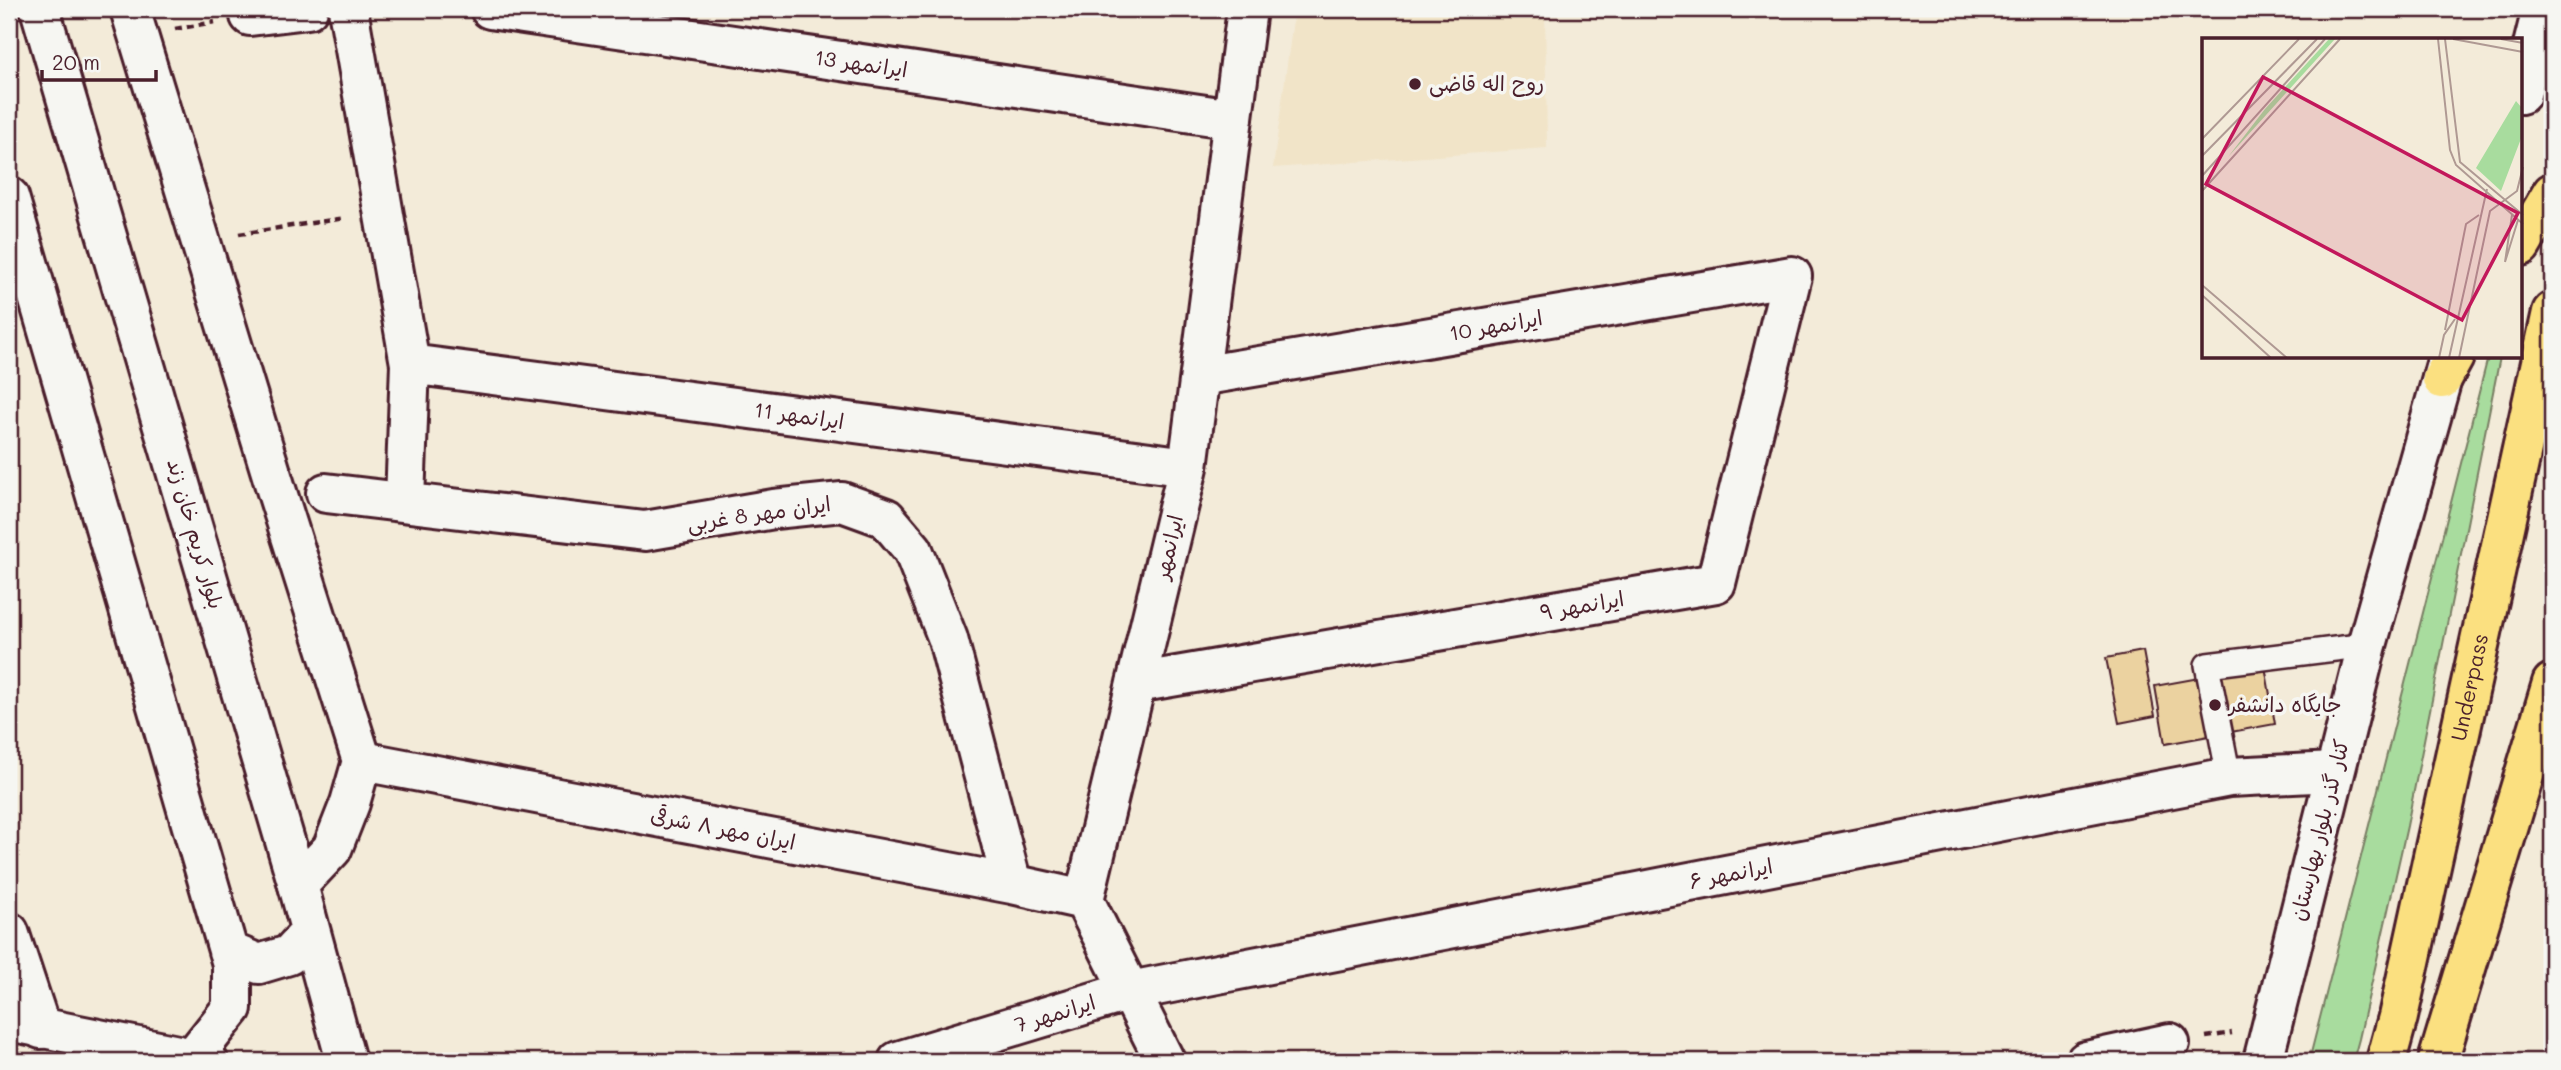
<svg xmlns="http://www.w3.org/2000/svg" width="2561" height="1070" viewBox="0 0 2561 1070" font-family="Mali,'Playpen Sans Arabic',sans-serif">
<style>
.built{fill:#f1e4c8}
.green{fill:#a8dc9e;stroke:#797e64;stroke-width:2}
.building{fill:#ebd2a0;stroke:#4a1f2b;stroke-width:2}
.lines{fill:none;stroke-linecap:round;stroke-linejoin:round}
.service-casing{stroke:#4a1f2b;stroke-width:28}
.minor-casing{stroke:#4a1f2b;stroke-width:44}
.tertiary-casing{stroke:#4a1f2b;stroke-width:44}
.secondary-casing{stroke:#4a1f2b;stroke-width:44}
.primary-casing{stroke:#4a1f2b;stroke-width:44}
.path{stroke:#4a1f2b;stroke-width:4.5;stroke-dasharray:7 5;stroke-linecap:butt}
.service{stroke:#f6f6f2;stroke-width:23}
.minor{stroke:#f6f6f2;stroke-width:38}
.tertiary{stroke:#f6f6f2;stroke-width:38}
.secondary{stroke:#f6f6f2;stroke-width:38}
.primary{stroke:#fbe080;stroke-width:38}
.poi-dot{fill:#4a1f2b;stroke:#f6f6f2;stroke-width:2.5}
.labels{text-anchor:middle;stroke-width:7;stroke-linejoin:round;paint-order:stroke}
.street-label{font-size:21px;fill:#4a1f2b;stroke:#f6f6f2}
.poi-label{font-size:21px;fill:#4a1f2b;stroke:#f6f6f2;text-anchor:start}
.inset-road{fill:none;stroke:#af9993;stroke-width:2}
.view{fill:#c2185b;fill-opacity:0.15;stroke:#c2185b;stroke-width:3.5}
.inset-edge{fill:none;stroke:#4a1f2b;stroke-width:3.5}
</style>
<rect width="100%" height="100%" fill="#f3ebd9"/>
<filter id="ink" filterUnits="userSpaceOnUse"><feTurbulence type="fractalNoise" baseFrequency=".0143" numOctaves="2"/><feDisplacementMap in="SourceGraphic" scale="14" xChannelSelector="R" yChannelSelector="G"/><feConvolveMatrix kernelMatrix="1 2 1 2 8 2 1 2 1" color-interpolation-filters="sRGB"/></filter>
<g filter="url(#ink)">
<!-- built -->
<path class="built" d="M1309 9H1545L1547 148 1273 168 1293 20Z"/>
<!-- green -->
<path class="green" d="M2488 357H2500L2407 826 2359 1039 2353 1061H2309Z"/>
<!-- building -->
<path class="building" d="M2143 651 2155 716 2119 723 2106 658Z
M2265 666 2275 724 2165 744 2155 686Z"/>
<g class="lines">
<defs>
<path id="service" d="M2229 777 2207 665 2367 645"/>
<path id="minor" d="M348 9 410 364 405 501
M490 9 1233 119
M250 16 308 9
M410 364 1188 467
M326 493 645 531 774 509 842 502 886 518 913 550 948 639 1012 884
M1136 683 1716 583 1792 276 1200 376
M362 761 1012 884 1084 900
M898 1061 1130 991 2229 777 2334 772
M1165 1061 1084 900 1188 467 1247 9
M2086 1061 2170 1043"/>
<path id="tertiary" d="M130 9 276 489 362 761 350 803 332 849 298 885
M9 932 41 1029"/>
<path id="secondary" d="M40 9 298 885 346 1061
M2521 94 2542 9
M9 197 232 964V1008L190 1061
M228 951 259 964 289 955 310 932
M9 1021 208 1061
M2263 1061 2367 645 2448 357"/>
<g id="primary">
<path d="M2521 246 2552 193"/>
<path d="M2442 379 2454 357"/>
<path id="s1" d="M2386 1061 2398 1017 2552 312"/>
<path d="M2438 1061 2552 683"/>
</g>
</defs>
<!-- service casing -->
<use href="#service" class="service-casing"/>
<!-- minor casing -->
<use href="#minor" class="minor-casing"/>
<!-- tertiary casing -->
<use href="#tertiary" class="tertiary-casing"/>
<!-- secondary casing -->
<use href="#secondary" class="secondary-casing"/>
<!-- primary casing -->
<use href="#primary" class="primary-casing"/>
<!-- path -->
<path class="path" d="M175 29 215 22
M239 234 345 218
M2206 1037 2232 1033"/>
<!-- service -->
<use href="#service" class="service"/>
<!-- minor -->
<use href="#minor" class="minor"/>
<!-- tertiary -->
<use href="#tertiary" class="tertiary"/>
<!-- secondary -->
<use href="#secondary" class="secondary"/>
<!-- primary -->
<use href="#primary" class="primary"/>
</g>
</g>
<!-- markers -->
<g class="poi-dot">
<circle cx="1415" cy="84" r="7"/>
<circle cx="2215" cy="705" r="7"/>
</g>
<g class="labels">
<!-- street labels -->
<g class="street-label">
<text transform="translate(861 64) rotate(8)" y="7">ایرانمهر 13</text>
<text transform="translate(1496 326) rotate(-10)" y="7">ایرانمهر 10</text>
<text transform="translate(799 416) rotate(8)" y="7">ایرانمهر 11</text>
<text transform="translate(759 514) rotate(-8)" y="7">ایران مهر 8 غربی</text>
<text transform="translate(195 534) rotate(74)" y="7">بلوار کریم خان زند</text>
<text transform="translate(1169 547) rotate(-77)" y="7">ایرانمهر</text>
<text transform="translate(1582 606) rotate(-10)" y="7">ایرانمهر ۹</text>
<text dy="7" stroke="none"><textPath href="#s1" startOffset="383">Underpass</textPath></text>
<text transform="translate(723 829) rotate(11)" y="7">ایران مهر ٨ شرقی</text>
<text transform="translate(2320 830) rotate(-76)" y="7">کنار گذر بلوار بهارستان</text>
<text transform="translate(1731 874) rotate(-11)" y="7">ایرانمهر ۶</text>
<text transform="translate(1055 1014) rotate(-17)" y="7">ایرانمهر 7</text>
</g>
<!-- poi labels -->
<g class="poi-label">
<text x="1429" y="91">روح اله قاضی</text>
<text x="2229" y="712">جایگاه دانشفر</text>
</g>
</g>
<!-- overview -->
<g transform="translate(2202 38)">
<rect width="320" height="320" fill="#f3ebd9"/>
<path d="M127 1H133L26 119 63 71ZM314 63 320 70V98L299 153 274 130Z" fill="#a8dc9e"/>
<path class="inset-road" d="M236 1 248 112 254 127 321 186M243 1 258 124 321 177M251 1 321 14M299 1 321 5M0 101 97 1M0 118 115 1M0 138 123 1M0 153 138 1M303 224 310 177M303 224 316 182M0 247 85 320M0 257 69 320M243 292 264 186 277 177M237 320 242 297 253 281M247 320 285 151M257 320 288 173 315 153 321 129"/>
<path class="view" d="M61 39 316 175 260 282 4 146Z"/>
<rect width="320" height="320" class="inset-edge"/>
</g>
<!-- margin -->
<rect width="2561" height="1070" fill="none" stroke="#f6f6f2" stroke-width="35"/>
<rect x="18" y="18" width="2526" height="1035" fill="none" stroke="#4a1f2b" stroke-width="2.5" filter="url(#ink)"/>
<!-- scale -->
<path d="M42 70v10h114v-10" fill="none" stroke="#4a1f2b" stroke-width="3.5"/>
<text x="52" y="70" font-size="21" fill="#4a1f2b" stroke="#f6f6f2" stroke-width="5" paint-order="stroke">20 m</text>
</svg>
